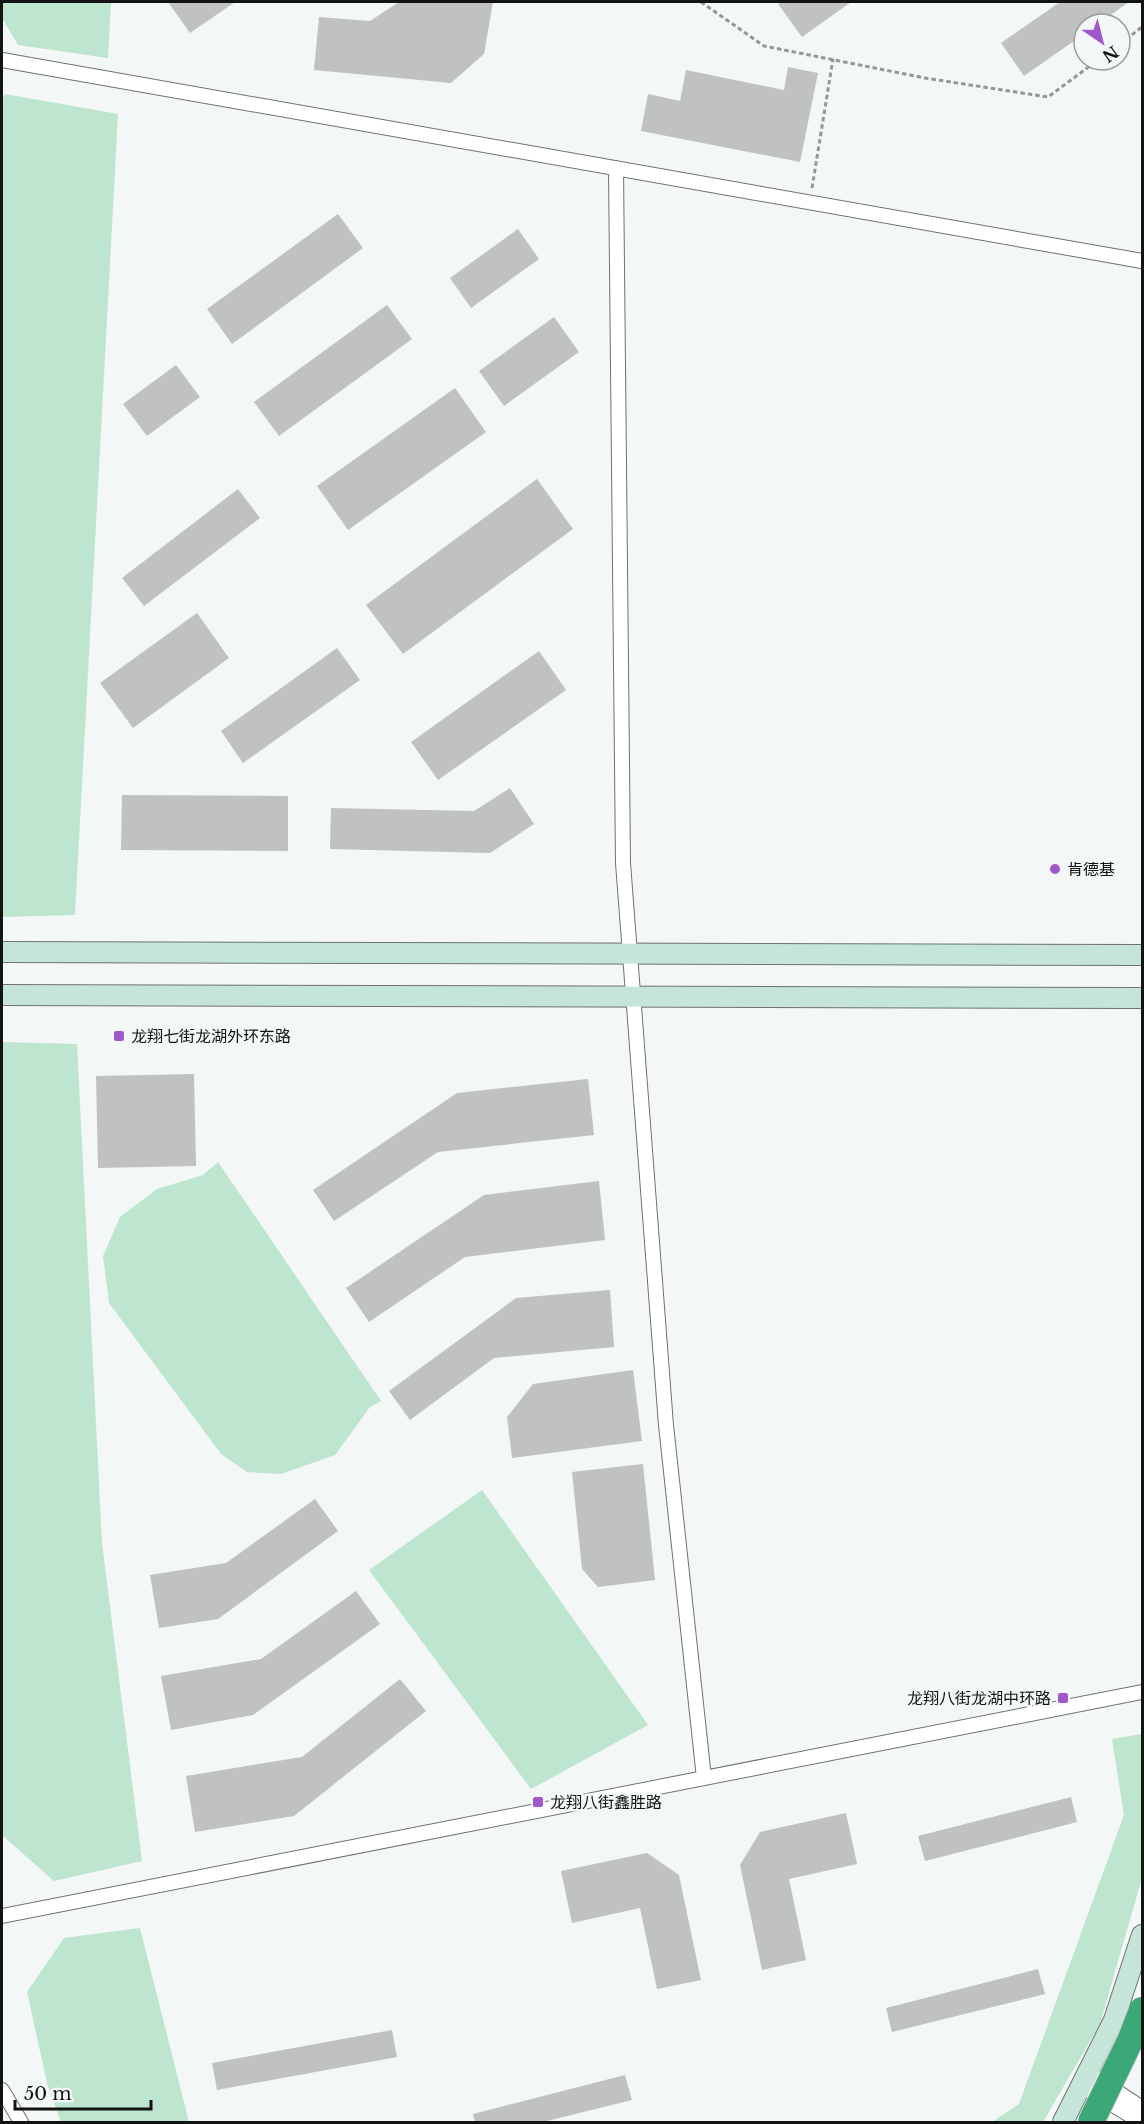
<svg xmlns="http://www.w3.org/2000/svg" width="1144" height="2124" viewBox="0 0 1144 2124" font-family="'Libre Baskerville','Noto Sans SC',serif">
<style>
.green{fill:#bde5cf}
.building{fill:#bfc2c0}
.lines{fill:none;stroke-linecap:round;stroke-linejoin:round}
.street-casing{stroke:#6f7270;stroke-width:16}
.secondary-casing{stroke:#6f7270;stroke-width:22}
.path{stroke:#949796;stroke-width:3;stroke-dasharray:4.5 3;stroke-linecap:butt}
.street{stroke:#fff;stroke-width:14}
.secondary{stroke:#c4e5d7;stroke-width:20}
.highway-bridge-casing{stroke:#d0d0d0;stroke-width:28;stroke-linecap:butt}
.highway-bridge{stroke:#3ca879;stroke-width:26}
.poi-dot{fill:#a057ca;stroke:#f3f7f5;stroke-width:2}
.labels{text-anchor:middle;stroke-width:5;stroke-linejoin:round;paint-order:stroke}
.poi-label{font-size:16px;fill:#121313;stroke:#f3f7f5;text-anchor:start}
</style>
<rect width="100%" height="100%" fill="#f3f7f5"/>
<!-- green -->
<path class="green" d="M2 2H111L108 58 18 45 2 18Z
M5 94 118 114 75 915 2 917V100Z
M2 1042 77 1044 102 1543 142 1861 54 1881 2 1835Z
M218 1162 381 1401 370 1407 335 1455 281 1474 247 1472 221 1454 109 1303 103 1256 120 1217 157 1189 203 1175Z
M482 1490 648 1725 531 1789 369 1570Z
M1142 1734V1878L1100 2024 1043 2122H992L1019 2104 1124 1815 1112 1739Z
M140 1928 189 2122H61L47 2083 27 1992 64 1938Z"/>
<!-- building -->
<path class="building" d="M168 2H235L190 33Z
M399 2H493L484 54 451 83 314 70 319 17 370 21Z
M781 2H851L802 37 778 4Z
M1060 2H1129L1098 24H1084V34L1024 76 1001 43Z
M788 67 818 73 800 162 641 131 648 94 680 101 686 70 784 90Z
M338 214 363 248 232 344 207 309Z
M518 229 539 259 471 308 450 278Z
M387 305 412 339 279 436 254 402Z
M554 317 579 352 504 406 479 371Z
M176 365 200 397 147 436 123 404Z
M455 388 486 432 348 530 317 486Z
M537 479 573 529 403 654 366 605Z
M238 489 260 518 144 606 122 578Z
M197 613 229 658 133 728 100 683Z
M337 648 360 680 243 763 221 731Z
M539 651 566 690 438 780 411 742Z
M510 788 534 824 490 853 330 849 331 808 474 811Z
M122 795 288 796V851L121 850Z
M194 1074 196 1166 98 1168 96 1076Z
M588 1079 594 1135 438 1152 334 1221 313 1190 457 1093Z
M599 1181 605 1240 465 1257 369 1322 346 1288 484 1195Z
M610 1290 614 1347 494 1358 410 1420 389 1391 516 1298Z
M633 1370 642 1441 512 1458 507 1417 533 1384Z
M643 1464 655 1580 598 1587 582 1569 572 1472Z
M315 1499 338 1531 218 1619 159 1628 150 1575 226 1563Z
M356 1591 380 1624 253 1715 171 1730 161 1676 261 1659Z
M400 1679 426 1711 294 1816 195 1832 186 1776 302 1757Z
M1071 1797 1077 1822 925 1861 918 1836Z
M846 1813 857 1864 789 1879 806 1960 762 1970 740 1865 760 1832Z
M647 1853 679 1875 701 1980 657 1989 640 1908 572 1923 561 1871Z
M1038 1969 1045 1994 892 2032 886 2008Z
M392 2030 397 2057 217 2090 212 2063Z
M625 2075 632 2100 543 2122H475L473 2114Z"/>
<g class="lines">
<defs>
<path id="street" d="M2 60 1142 261
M616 168 623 863 666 1425 704 1778
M2 1916 1142 1692
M1089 2073 1142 2108
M1082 2086 1141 2122
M2 2090 21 2122"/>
<path id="secondary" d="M2 952 1142 955
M2 995 1142 998
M1063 2122 1114 2020 1142 1935"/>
</defs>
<!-- street casing -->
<use href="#street" class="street-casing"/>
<!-- secondary casing -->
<use href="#secondary" class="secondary-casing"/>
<!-- path -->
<path class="path" d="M701 2 764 46 925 78 1048 97 1098 60
M1120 44 1142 27
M812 188 833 59"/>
<!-- street -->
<use href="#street" class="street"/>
<!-- secondary -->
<use href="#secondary" class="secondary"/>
<defs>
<path id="highway-bridge" d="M1091 2122 1130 2041 1142 2010"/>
</defs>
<!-- highway-bridge casing -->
<use href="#highway-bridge" class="highway-bridge-casing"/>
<!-- highway-bridge -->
<use href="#highway-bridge" class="highway-bridge"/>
</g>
<!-- markers -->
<g class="poi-dot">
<circle cx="1055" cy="869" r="6"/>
<rect x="113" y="1030" width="12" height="12" rx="3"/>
<rect x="1057" y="1692" width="12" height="12" rx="3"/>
<rect x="532" y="1796" width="12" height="12" rx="3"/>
</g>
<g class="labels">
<!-- poi labels -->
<g class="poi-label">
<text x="1067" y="875">肯德基</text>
<text x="131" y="1042">龙翔七街龙湖外环东路</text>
<text x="1051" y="1704" text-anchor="end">龙翔八街龙湖中环路</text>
<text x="550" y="1808">龙翔八街鑫胜路</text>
</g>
</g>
<!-- border -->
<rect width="1144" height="2124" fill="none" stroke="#121313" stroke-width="6"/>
<!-- north arrow -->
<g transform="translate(1102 42) rotate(145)"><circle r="28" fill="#f3f7f5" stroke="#999c9b" stroke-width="1.5"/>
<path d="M0-4.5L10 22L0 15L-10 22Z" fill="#a057ca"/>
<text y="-9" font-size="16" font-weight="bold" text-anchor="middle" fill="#121313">N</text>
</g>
<!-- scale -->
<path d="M15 2100v9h136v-9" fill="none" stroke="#121313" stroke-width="3"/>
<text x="24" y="2100" font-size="18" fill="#121313" stroke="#f3f7f5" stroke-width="4.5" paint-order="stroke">50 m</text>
</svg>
